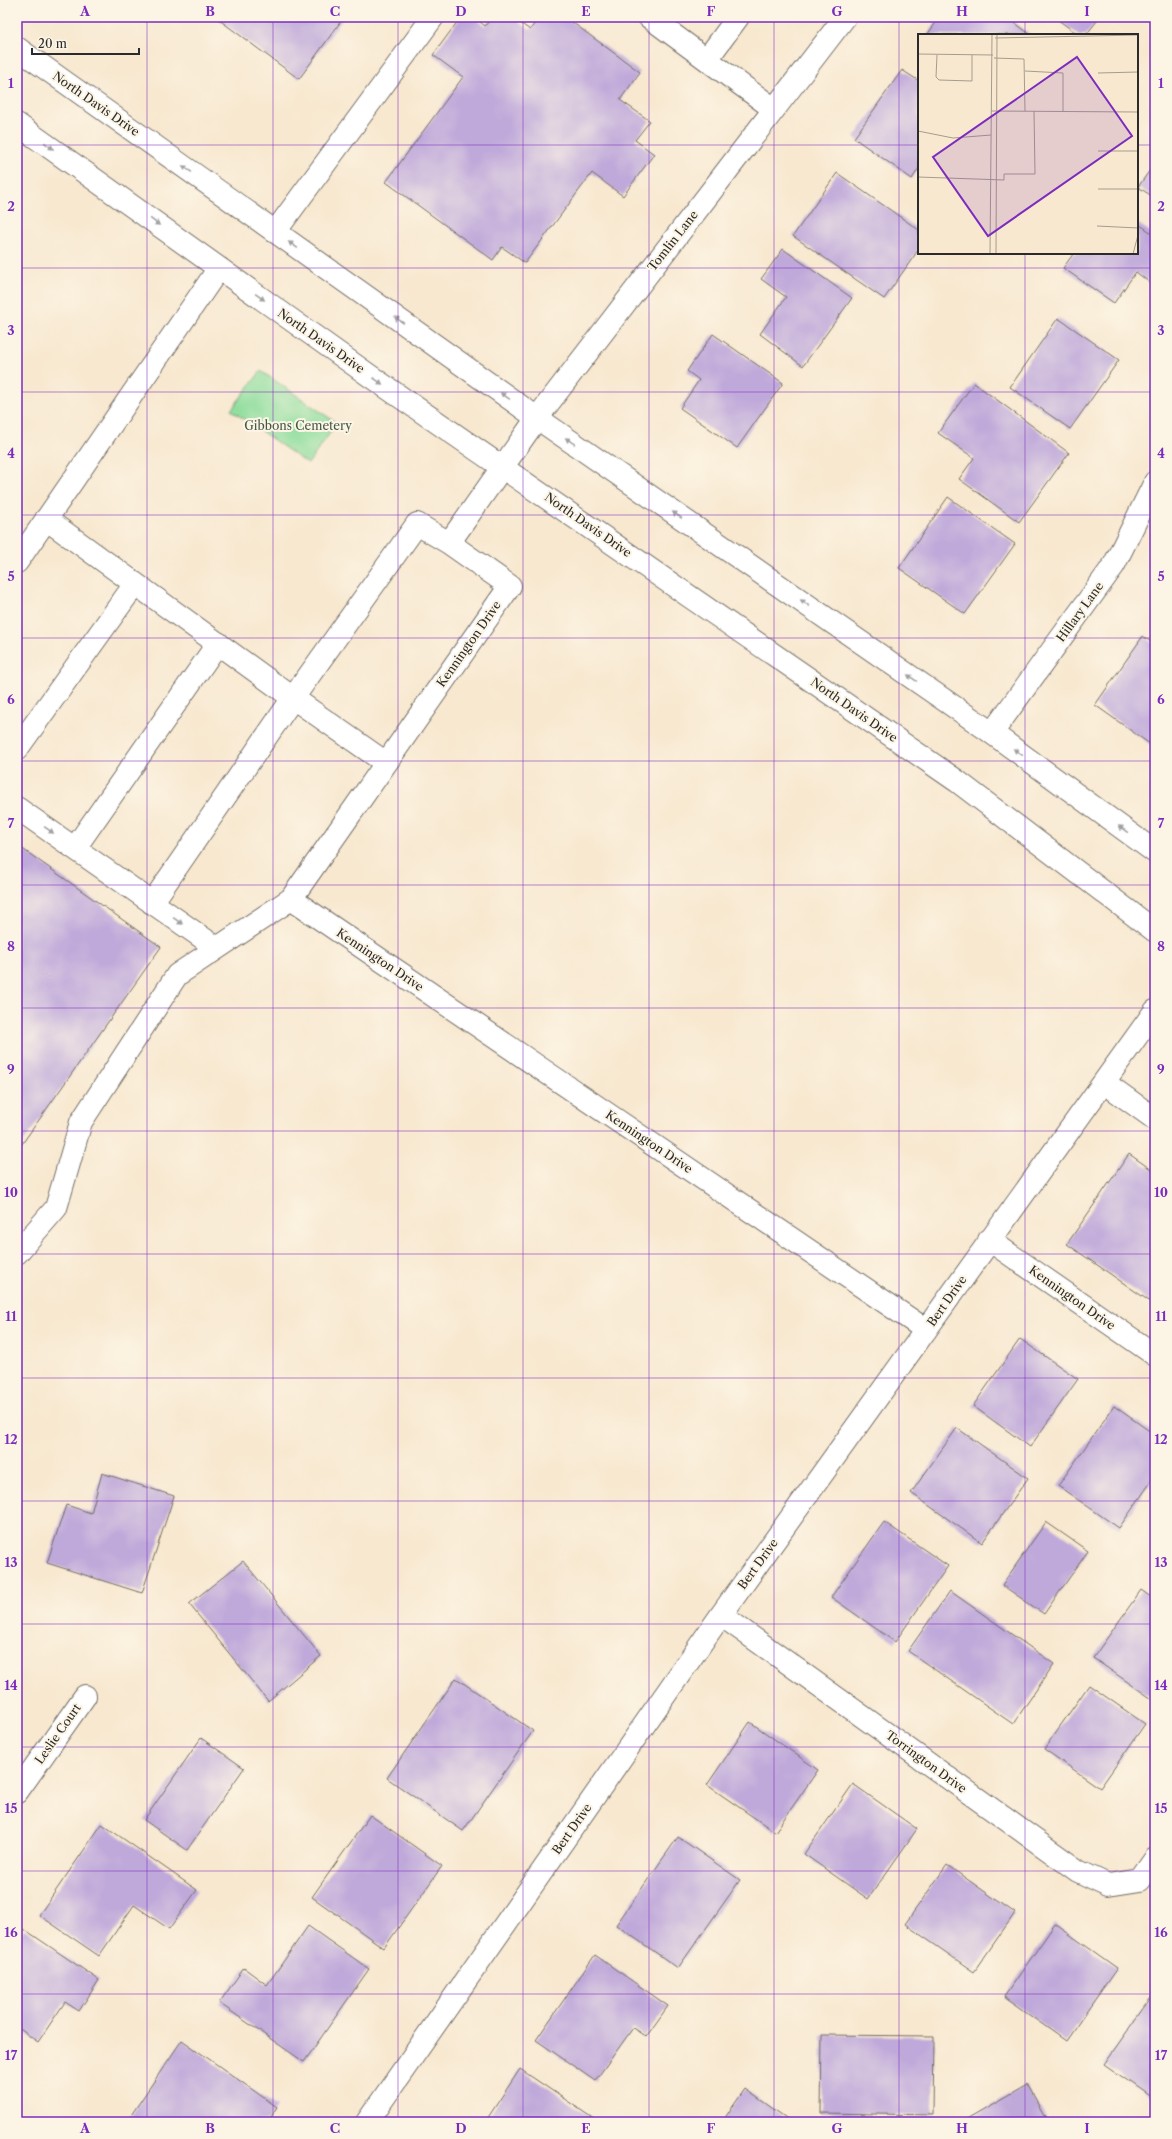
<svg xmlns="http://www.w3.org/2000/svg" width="1172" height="2139" viewBox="0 0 1172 2139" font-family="'Libre Caslon Text',serif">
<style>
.green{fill:#8ddd9c;stroke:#5c8464}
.building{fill:#bfa9da}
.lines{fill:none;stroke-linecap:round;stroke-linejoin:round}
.minor-casing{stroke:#736d65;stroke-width:24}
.minor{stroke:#fff;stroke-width:22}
.oneway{fill:#a0a0a0}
.grid{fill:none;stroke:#7b2cbf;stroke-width:1;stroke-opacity:0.55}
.labels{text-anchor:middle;stroke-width:4;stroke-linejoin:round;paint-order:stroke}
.street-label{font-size:12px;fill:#2b2b2b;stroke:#fcf5e5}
.park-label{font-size:12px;fill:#445847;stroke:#fcf5e5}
.inset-road{fill:none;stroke:#a69c8e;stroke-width:1}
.view{fill:#7b2cbf;fill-opacity:0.15;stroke:#7b2cbf;stroke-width:2}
.inset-edge{fill:none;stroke:#2b2b2b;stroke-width:2}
.neatline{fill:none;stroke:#7b2cbf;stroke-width:1.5}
.grid-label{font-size:13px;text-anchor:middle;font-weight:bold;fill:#7b2cbf}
</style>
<rect width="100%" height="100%" fill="#fcf5e5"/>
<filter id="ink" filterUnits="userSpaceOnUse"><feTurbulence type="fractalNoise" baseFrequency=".025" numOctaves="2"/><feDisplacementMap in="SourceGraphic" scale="8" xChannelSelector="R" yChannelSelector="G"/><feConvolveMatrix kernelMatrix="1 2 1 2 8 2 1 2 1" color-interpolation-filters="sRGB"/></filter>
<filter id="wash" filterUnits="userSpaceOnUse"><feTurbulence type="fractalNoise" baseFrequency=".012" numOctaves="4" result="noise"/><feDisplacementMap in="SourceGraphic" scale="16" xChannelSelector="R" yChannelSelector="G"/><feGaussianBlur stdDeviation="0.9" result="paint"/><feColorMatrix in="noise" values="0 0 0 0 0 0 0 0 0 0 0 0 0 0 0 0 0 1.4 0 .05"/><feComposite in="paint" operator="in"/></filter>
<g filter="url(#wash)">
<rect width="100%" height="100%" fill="#f8e8d0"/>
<!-- green -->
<path class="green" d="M261 371 337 423 308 464 231 410Z"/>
<g id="blocks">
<!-- building -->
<path class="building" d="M219 17H344L299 79 218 19Z
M461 17H474L485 26 492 17H512L530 30 539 17H565L640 72 620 100 650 121 635 140 654 154 623 196 592 173 525 263 502 247 493 260 386 182 463 77 433 55Z
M940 17H1007L1031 35H927Z
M1054 17H1100L1086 35H1079Z
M902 70 919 81V168L912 179 854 138Z
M1155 163V198L1138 187Z
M837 173 919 230V249L884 299 793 236Z
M1137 223 1155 235 1154 286 1136 272 1114 303 1063 268 1074 253H1137Z
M783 249 852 298 803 366 760 334 786 297 761 279Z
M1058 318 1119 360 1070 429 1010 387Z
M713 334 783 383 737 448 680 408 699 380 687 371Z
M974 383 1069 453 1019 522 959 479 974 458 938 433Z
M948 497 1015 544 965 614 899 568Z
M1143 636 1155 645 1154 747 1095 705Z
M17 845 161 947 17 1151Z
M1129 1154 1155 1172V1305L1067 1244Z
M1020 1339 1078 1379 1030 1447 973 1406Z
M1114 1406 1155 1435V1476L1119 1528 1058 1486Z
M957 1428 1028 1478 982 1543 911 1493Z
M102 1473 174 1496 142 1593 47 1563 66 1505 91 1513Z
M884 1522 948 1566 895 1642 831 1597Z
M1046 1522 1088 1551 1044 1614 1002 1585Z
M243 1561 321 1656 268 1701 189 1604Z
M1141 1590 1155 1600V1701L1093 1658Z
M950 1591 1054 1664 1013 1724 908 1651Z
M456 1678 533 1731 463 1831 387 1778Z
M1089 1685 1145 1724 1100 1788 1044 1749Z
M750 1722 818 1770 775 1832 707 1785Z
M201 1738 244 1768 187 1850 144 1820Z
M853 1784 917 1829 868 1899 804 1854Z
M370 1815 442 1866 384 1948 312 1897Z
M102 1824 197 1890 169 1929 134 1905 99 1956 39 1915Z
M678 1837 740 1880 678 1968 616 1925Z
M947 1865 1015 1913 974 1972 905 1924Z
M1055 1924 1117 1968 1066 2041 1004 1997Z
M308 1926 369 1969 304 2062 219 2003 244 1968 267 1985Z
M24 1929 99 1980 79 2011 65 2002 38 2042 17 2027V1940Z
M595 1955 668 2006 646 2037 633 2028 595 2081 536 2040Z
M1155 1992V2100L1104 2064Z
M822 2035 934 2036 933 2115 821 2113Z
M182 2040 277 2107 267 2122 127 2121Z
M520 2069 594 2119 592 2122H485Z
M1027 2085 1048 2122H963Z
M745 2089 789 2120 788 2122H722Z"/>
</g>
</g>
<g filter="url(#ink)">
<use href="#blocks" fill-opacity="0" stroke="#736d65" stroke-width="1"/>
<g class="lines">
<defs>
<path id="minor" d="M649 17 774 109
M845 17 537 418 449 543 510 586 291 899 926 1330
M17 48 537 418 992 733 1155 852
M707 59 738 17
M17 124 370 376 957 781 1155 931
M275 232 433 17
M46 519 293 698 417 524 449 543
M17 562 219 268
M992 733 1114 565 1155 482
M17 749 135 584
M17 808 217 948
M75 848 218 643
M152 903 293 698 386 763
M1105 1083 1155 1119
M989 1240 1155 1355
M17 1253 56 1208 81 1122 177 975 291 899
M721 1615 1078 1871 1108 1885 1140 1880 1155 1859
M17 1792 85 1696
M367 2122 721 1615 1155 1011"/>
</defs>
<!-- minor casing -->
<use href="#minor" class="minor-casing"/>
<!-- minor -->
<use href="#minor" class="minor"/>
</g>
<!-- one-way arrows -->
<defs><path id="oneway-solid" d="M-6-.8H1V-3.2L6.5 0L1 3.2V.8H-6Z"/></defs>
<g class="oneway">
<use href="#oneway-solid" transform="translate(49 146) rotate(36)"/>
<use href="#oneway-solid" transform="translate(187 169) rotate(-145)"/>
<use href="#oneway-solid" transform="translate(155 222) rotate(36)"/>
<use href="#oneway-solid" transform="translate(293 245) rotate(-145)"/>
<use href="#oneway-solid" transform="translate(260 297) rotate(35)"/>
<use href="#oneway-solid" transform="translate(399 320) rotate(-145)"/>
<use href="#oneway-solid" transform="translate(378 381) rotate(34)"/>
<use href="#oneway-solid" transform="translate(505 396) rotate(-145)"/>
<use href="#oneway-solid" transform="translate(570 441) rotate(-145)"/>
<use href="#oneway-solid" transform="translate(677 515) rotate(-145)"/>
<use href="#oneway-solid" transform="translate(805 603) rotate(-145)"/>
<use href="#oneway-solid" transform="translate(912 678) rotate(-145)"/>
<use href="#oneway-solid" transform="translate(1018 752) rotate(-144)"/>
<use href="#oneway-solid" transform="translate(1123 829) rotate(-144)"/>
<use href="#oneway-solid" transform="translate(49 830) rotate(35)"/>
<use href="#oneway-solid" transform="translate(178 921) rotate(35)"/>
</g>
</g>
<!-- grid -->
<path class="grid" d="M147 17V2122M273 17V2122M398 17V2122M523 17V2122M649 17V2122M774 17V2122M899 17V2122M1025 17V35M17 145H919M1137 145H1155M1025 253V2122M17 268H1155M17 392H1155M17 515H1155M17 638H1155M17 761H1155M17 885H1155M17 1008H1155M17 1131H1155M17 1254H1155M17 1378H1155M17 1501H1155M17 1624H1155M17 1747H1155M17 1871H1155M17 1994H1155"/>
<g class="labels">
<!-- street labels -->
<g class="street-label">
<text transform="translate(96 104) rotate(35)" y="4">North Davis Drive</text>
<text transform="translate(673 241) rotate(-52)" y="4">Tomlin Lane</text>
<text transform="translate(321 341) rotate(35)" y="4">North Davis Drive</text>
<text transform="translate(588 525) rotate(35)" y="4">North Davis Drive</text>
<text transform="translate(1080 612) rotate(-54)" y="4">Hillary Lane</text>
<text transform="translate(469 644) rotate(-55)" y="4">Kennington Drive</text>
<text transform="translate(854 710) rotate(35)" y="4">North Davis Drive</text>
<text transform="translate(380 960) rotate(34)" y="4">Kennington Drive</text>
<text transform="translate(649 1142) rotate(34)" y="4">Kennington Drive</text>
<text transform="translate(1072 1298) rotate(35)" y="4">Kennington Drive</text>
<text transform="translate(947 1301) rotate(-55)" y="4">Bert Drive</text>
<text transform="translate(758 1564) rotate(-54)" y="4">Bert Drive</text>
<text transform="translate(58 1734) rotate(-55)" y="4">Leslie Court</text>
<text transform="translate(926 1762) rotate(36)" y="4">Torrington Drive</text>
<text transform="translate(572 1829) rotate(-55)" y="4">Bert Drive</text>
</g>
<!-- park labels -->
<g class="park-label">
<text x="298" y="430">Gibbons Cemetery</text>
</g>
</g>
<!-- overview -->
<g transform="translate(918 34)">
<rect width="220" height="220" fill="#f8e8d0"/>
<path class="inset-road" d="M77 4 220 1M0 20 75 21M19 21 18 43 21 46 54 47V21M76 24 106 25 107 77M107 37 145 39V78M180 39 220 38M73 77 220 78M0 97 35 104 73 101M180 117H220M0 143 86 146V140H117L116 77M180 155H220M179 192 220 194M72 220 74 0M78 220 79 0M215 220 220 201"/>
<path class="view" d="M159 23 214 102 70 202 15 123Z"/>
<rect width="220" height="220" class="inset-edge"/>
</g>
<!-- margin -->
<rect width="1172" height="2139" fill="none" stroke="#fcf5e5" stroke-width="44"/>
<!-- scale -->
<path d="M32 48v6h107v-6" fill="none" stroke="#2b2b2b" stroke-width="2"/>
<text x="38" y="48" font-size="12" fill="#2b2b2b" stroke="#fcf5e5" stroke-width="3" paint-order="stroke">20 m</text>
<rect x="22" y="22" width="1128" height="2095" class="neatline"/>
<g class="grid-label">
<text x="85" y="16">A</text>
<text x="210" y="16">B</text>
<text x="335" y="16">C</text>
<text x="461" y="16">D</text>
<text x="586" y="16">E</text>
<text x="711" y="16">F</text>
<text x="837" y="16">G</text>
<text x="962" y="16">H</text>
<text x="1087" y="16">I</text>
<text x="11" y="88">1</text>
<text x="1161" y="88">1</text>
<text x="11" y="211">2</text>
<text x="1161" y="211">2</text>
<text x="11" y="335">3</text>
<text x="1161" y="335">3</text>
<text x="11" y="458">4</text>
<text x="1161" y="458">4</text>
<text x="11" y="581">5</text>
<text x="1161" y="581">5</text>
<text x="11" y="704">6</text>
<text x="1161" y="704">6</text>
<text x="11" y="828">7</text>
<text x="1161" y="828">7</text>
<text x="11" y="951">8</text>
<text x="1161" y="951">8</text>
<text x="11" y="1074">9</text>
<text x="1161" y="1074">9</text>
<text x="11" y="1197">10</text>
<text x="1161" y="1197">10</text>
<text x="11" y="1321">11</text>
<text x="1161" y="1321">11</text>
<text x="11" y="1444">12</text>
<text x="1161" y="1444">12</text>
<text x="11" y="1567">13</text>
<text x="1161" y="1567">13</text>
<text x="11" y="1690">14</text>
<text x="1161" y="1690">14</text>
<text x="11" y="1813">15</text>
<text x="1161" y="1813">15</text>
<text x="11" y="1937">16</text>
<text x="1161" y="1937">16</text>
<text x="11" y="2060">17</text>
<text x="1161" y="2060">17</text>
<text x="85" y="2133">A</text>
<text x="210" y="2133">B</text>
<text x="335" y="2133">C</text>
<text x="461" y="2133">D</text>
<text x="586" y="2133">E</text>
<text x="711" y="2133">F</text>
<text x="837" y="2133">G</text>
<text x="962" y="2133">H</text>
<text x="1087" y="2133">I</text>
</g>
</svg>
